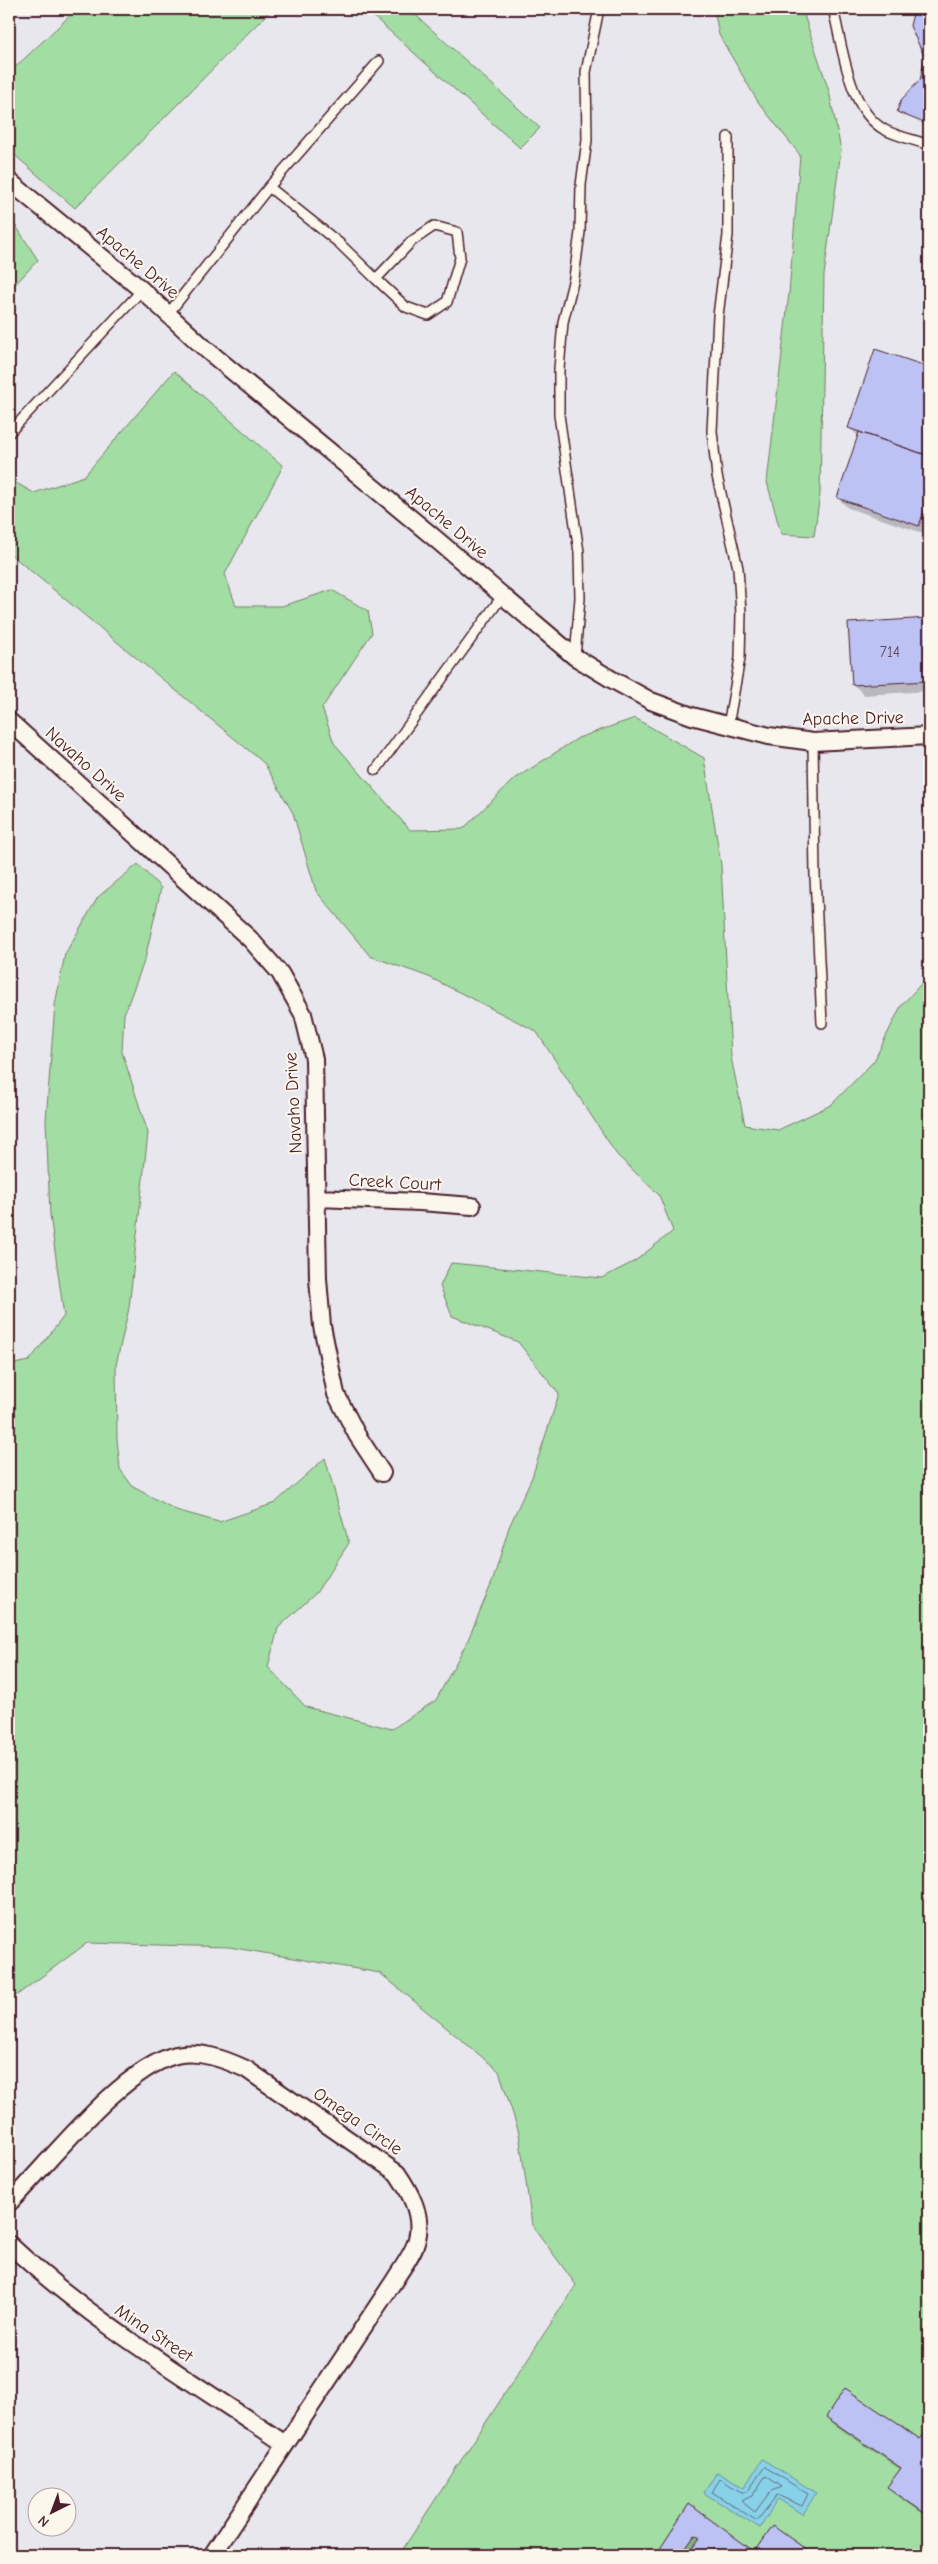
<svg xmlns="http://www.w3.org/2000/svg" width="938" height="2564" viewBox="0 0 938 2564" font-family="'Comic Neue',sans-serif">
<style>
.green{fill:#a2dda4;stroke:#767e68}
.water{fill:#88d2e9;stroke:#6f8a9d}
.shadow{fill:#0003}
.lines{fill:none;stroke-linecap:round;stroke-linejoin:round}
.shore{stroke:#636777;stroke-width:1}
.building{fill:#bcc2f4;stroke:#4a1f2b}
.service-casing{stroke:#4a1f2b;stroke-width:12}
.minor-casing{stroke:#4a1f2b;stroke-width:20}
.service{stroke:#fbf7ec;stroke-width:9}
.minor{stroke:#fbf7ec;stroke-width:16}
.labels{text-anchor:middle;stroke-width:4;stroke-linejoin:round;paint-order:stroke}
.number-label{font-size:15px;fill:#66485d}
.street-label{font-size:18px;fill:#4a1f2b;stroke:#fbf7ec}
</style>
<rect width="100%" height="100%" fill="#e8e7ee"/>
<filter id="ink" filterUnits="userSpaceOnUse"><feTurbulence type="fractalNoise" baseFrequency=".02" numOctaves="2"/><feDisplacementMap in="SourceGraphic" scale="10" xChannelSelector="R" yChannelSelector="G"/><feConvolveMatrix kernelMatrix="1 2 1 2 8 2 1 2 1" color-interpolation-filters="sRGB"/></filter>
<g filter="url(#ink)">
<!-- green -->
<path class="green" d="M77 9H272L75 208 9 150V73Z
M365 9H409L540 128 520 148Z
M714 9H802L829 91 841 150 824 275 820 494 814 536 781 534 767 482 789 293 800 155 758 102 719 35Z
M9 220 16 226 38 260 9 291Z
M174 371 283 466 225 574 236 606H282L332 590 368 611 372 633 322 708 334 743 410 830 463 829 513 780 578 738 635 718 704 758 721 865 731 1057 745 1125 778 1130 831 1105 874 1061 901 1006 929 975V2555H399L576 2285 532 2225 519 2133 499 2071 380 1973 229 1947 87 1943 9 2001V1365L29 1361 64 1316 50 1215 46 1120 55 1005 65 954 98 897 138 864 161 888 145 959 124 1014 122 1052 148 1133 129 1308 116 1365 117 1439 120 1469 133 1487 176 1510 219 1522 275 1503 325 1458 349 1543 316 1593 278 1628 268 1667 306 1707 392 1729 436 1700 467 1642 493 1580 509 1527 532 1477 559 1394 518 1342 452 1316 440 1286 451 1263 602 1278 635 1261 673 1231 659 1195 617 1155 536 1031 429 977 370 956 316 891 293 813 264 763 9 553V479L34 493 84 476Z"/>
<!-- water -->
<path class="water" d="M762 2459 816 2493 803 2514 778 2499 760 2528 704 2493 717 2472 744 2488Z"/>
<!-- shadow -->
<path class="shadow" d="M915 9H929V125L898 112 921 81 926 58 912 26Z
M876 350 929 369V535L848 508 838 498 859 437 850 428Z
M929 619V691L864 695 854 685 850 624Z
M827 2417 921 2441 929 2431V2518L899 2497 889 2487 901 2470 837 2427Z
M689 2506 755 2554 773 2528 812 2555H657Z"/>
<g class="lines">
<!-- shore -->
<path class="shore" d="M765 2467 808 2494 802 2506 777 2495 757 2521 712 2492 720 2479 741 2492H747Z
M766 2476 782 2487 770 2492 755 2512 741 2501 752 2496Z"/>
</g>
<!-- building -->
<path class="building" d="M914 9H929V125L897 112 901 100 920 80 925 58 910 26Z
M875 349 929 367V456L848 428Z
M859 432 929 456V507L926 505 919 526 837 498Z
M929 618V681L852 685 848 623Z
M845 2388 920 2439 929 2429V2516L887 2487 901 2468 826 2417Z
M689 2504 755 2552 773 2526 814 2555H725L714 2548 709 2555H687L700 2538 695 2535 681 2555H656Z"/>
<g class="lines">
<defs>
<path id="service" d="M833 9C843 47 848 110 885 130 899 137 915 140 929 145
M728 137V235L718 316 712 431 717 476 738 568 741 613 740 658 728 726
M269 187 339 243 376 279
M434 226 457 232 460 258 447 302 428 315 406 307 376 279 412 241Z
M168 314 269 187 379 61
M9 433 142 290
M575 657 580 598 579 552 559 415V369L563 322 574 278 580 232 581 185 587 140 586 72 599 9
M813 742 815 876 822 1023
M376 770 503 595"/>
<path id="minor" d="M9 181 142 290 208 351 431 535 575 657 611 679 651 701 692 716 769 736 813 742 929 736
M9 721 250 939 280 973 303 1014 314 1059 318 1279 322 1326 336 1394 357 1435 382 1473
M317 1198 420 1202 472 1206
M9 2203C50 2162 121 2069 176 2055 200 2050 224 2059 246 2069L397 2173C410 2192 423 2215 417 2239 414 2253 401 2269 394 2281L212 2555
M9 2244C94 2324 189 2379 285 2444"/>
</defs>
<!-- service casing -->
<use href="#service" class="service-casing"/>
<!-- minor casing -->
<use href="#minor" class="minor-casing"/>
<!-- service -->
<use href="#service" class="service"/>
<!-- minor -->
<use href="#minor" class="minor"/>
</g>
</g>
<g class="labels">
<!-- number labels -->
<g class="number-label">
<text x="890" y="657">714</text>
</g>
<!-- street labels -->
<g class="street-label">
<text transform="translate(138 262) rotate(40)" y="6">Apache Drive</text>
<text transform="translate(447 522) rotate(40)" y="6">Apache Drive</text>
<text transform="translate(853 718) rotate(-1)" y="6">Apache Drive</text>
<text transform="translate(86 764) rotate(42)" y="6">Navaho Drive</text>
<text transform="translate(293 1103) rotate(-93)" y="6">Navaho Drive</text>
<text transform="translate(395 1182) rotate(3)" y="6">Creek Court</text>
<text transform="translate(358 2121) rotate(35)" y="6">Omega Circle</text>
<text transform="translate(154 2333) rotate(34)" y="6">Mina Street</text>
</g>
</g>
<!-- margin -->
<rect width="938" height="2564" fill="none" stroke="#fbf7ec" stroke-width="30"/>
<rect x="15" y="15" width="908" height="2534" fill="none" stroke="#4a1f2b" stroke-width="2" filter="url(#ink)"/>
<!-- north arrow -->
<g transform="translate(52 2512) rotate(222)"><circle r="24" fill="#fbf7ec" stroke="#b4a19f"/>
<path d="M0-4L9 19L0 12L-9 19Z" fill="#4a1f2b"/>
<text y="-8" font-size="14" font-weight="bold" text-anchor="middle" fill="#4a1f2b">N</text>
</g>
</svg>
